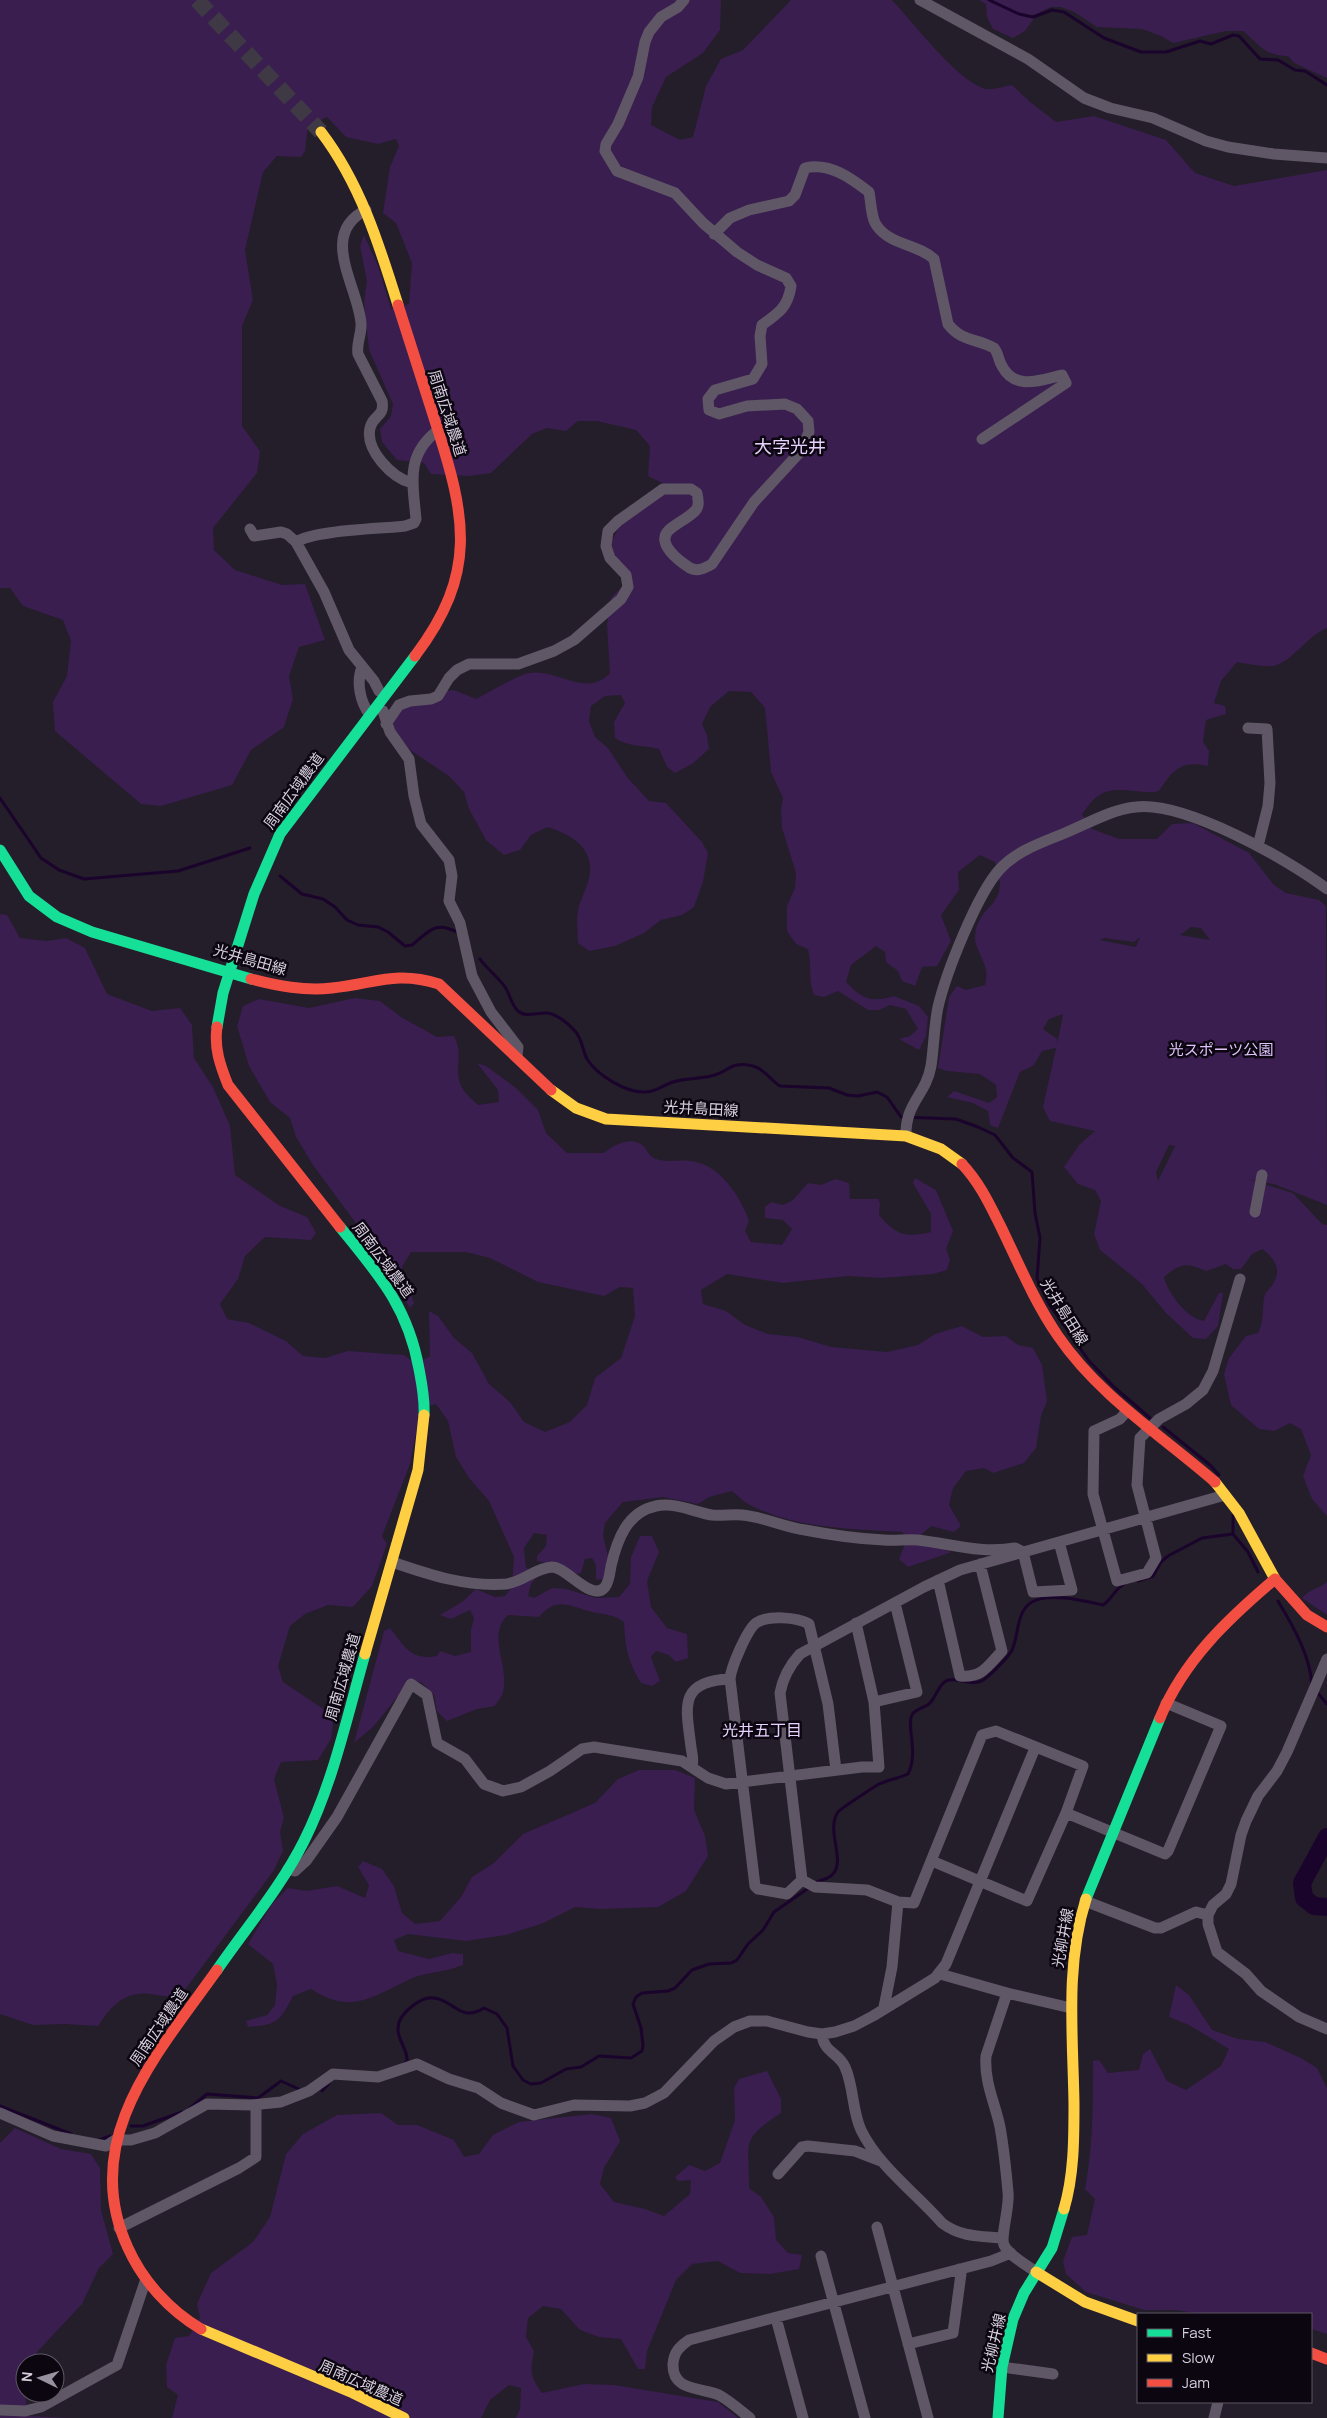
<svg xmlns="http://www.w3.org/2000/svg" width="1327" height="2418" viewBox="0 0 1327 2418" font-family="Manrope,'Noto Sans JP',sans-serif">
<style>
.green{fill:#391e4f;fill-rule:evenodd}
.lines{fill:none;stroke-linecap:round;stroke-linejoin:round}
.stream{stroke:#1b042c;stroke-width:3}
.river{stroke:#1b042c;stroke-width:18}
.secondary-tunnel{stroke:#3f3845;stroke-width:16;stroke-dasharray:16 8;stroke-linecap:butt}
.street{stroke:#5f5766;stroke-width:11}
.fast{stroke:#16e098;stroke-width:11}
.slow{stroke:#ffcf43;stroke-width:11}
.jam{stroke:#f24e42;stroke-width:11}
.labels{text-anchor:middle;stroke-width:5;stroke-linejoin:round;paint-order:stroke}
.street-label{font-size:15px;fill:#d7cfdf;stroke:#0b0610}
.park-label{font-size:15px;fill:#dfc4fc;stroke:#0b0610}
.neighbourhood-label{font-size:16px;fill:#e5d1fb;stroke:#0b0610}
.quarter-label{font-size:18px;fill:#e5d1fb;stroke:#0b0610}
</style>
<rect width="100%" height="100%" fill="#241d2a"/>
<!-- green -->
<path class="green" d="M0 0H721L720 30 703 53 666 77 652 107 651 125 680 140 693 137 706 86 721 59 743 50 791 0H892C913 22 958 82 986 89 993 90 1005 86 1012 85L1029 101 1056 122 1094 116 1166 140 1195 173 1234 186 1327 170V628C1308 635 1290 664 1273 666 1262 667 1248 664 1237 662L1221 681 1214 703 1225 706 1226 714 1206 720 1203 742 1209 751 1208 766C1181 760 1173 770 1159 791 1140 796 1116 783 1098 796 1092 800 1087 808 1082 814L1092 829 1119 839H1157L1172 824 1193 823 1249 853 1274 885 1286 893 1319 900 1326 906 1327 1205 1274 1184 1247 1179 1293 1193 1322 1224 1327 1225V1516L1312 1499 1303 1476 1311 1455 1301 1429 1290 1423 1274 1431 1259 1429 1231 1405 1224 1374 1229 1358 1246 1336 1258 1333C1264 1322 1262 1310 1264 1298 1266 1290 1271 1289 1274 1282 1282 1268 1273 1257 1262 1249L1252 1254 1241 1269H1233L1226 1264 1206 1271C1186 1262 1181 1263 1164 1277 1168 1294 1187 1318 1204 1321L1219 1293H1223L1218 1326 1206 1339 1193 1338 1166 1313 1141 1283 1100 1250 1094 1234 1101 1201 1095 1190 1078 1184 1064 1167 1079 1145 1095 1131 1050 1121 1043 1107 1056 1048 1042 1051 1034 1065 1020 1072 998 1128 990 1125 988 1111 973 1103 947 1097 954 1091 989 1103 997 1097 996 1085 980 1074 947 1071 938 1068 949 997 957 986 966 990 985 985C986 980 987 974 986 970 984 959 974 947 975 936 978 901 1012 909 995 862L980 855 958 872 959 890 941 915 951 941 937 966 922 967 915 986 902 981 898 971 886 962 885 952 876 946 851 965 846 982C863 999 870 1003 894 996L919 1006 928 1017 926 1036 919 1050 899 1039 910 1036 918 1029 906 1009 890 1005 879 1010H868L838 991 824 997 814 995C808 980 812 965 808 949L796 944 787 931V906L795 888 796 873 782 828 781 809 783 798 771 772 765 708 751 692 729 691 710 707 702 724 707 735 709 749 692 764 675 773 667 767 659 749C644 745 628 747 615 738L614 722 625 703 621 695 605 696 591 706 589 721 595 737 608 748 627 777 649 801 666 803 702 842 708 853 703 882 694 907 682 915 661 920 644 933 615 946 589 951 578 943C578 933 576 921 578 911 580 899 587 889 589 878 596 849 571 834 547 827L531 835 520 850 504 855 486 840 469 809 464 792 449 776 410 750 394 730 393 720 404 707 447 691 454 690 476 699C489 692 516 676 529 673 558 668 586 699 610 673L607 625 611 598 631 577 614 554 611 542 620 526 664 484 648 476 650 446 636 430 597 421H578L566 431 547 428 532 434 491 473 469 476 431 474 424 463 397 460 382 442 380 429 391 416 393 404 369 350 364 302 367 281 360 246 364 235 378 266 391 309 409 304 412 263 396 223 383 213 390 167 399 146 396 139 378 144 346 137 327 117 308 126 305 151 301 157 277 156 263 172 245 250 253 300 242 326V426L260 451 257 473 213 528 214 550 235 570 282 585 305 584 325 640 299 647 289 676 293 699 284 727 251 750 232 785 161 806 141 804 55 731 53 702 67 676 71 641 63 620 23 606 10 588H0ZM1191 927 1201 928 1210 940 1180 935ZM1140 937 1136 947 1100 940 1104 938 1134 942ZM1063 1014V1015L1057 1044V1039L1043 1029 1049 1019ZM1169 1145 1175 1146 1158 1181 1156 1172Z
M979 0H1327V78L1294 63 1288 56C1264 56 1260 45 1243 31H1226L1173 43 1161 36 1142 29 1097 27 1074 12 1061 7H1051L1038 13 1025 31 1013 38 993 29 987 17 986 4Z
M0 914 7 915 20 938 47 941 66 938 85 948 107 994 152 1011 180 1008 192 1025 194 1058 213 1087 230 1126 235 1175 280 1206 307 1217 316 1233 311 1240 265 1237 245 1256 238 1279 220 1304 227 1319 249 1323 286 1341 303 1356 325 1358 348 1351 389 1354 404 1355 416 1364 430 1356 429 1311 438 1316 454 1338 472 1353 489 1384 510 1402 524 1422 545 1432 570 1422 587 1405 595 1378 621 1358 635 1316 633 1288 620 1287 604 1296 538 1282 490 1258 466 1252H411L402 1267 414 1303 410 1308 377 1252 313 1165 296 1137 290 1118 270 1102 249 1066 237 1026 243 1006 259 999 309 1008 355 998 380 1001 401 1017 437 1037 454 1036C464 1055 454 1066 460 1083 462 1091 472 1099 478 1105L499 1102 498 1090 477 1063 486 1066 516 1088 538 1110 546 1133 567 1153H604C613 1145 631 1136 642 1145 646 1148 648 1154 652 1157 665 1164 678 1159 690 1161 719 1163 741 1197 749 1221L745 1231 751 1242 782 1245 792 1229 783 1220 765 1218V1207L771 1202 783 1205 792 1201 808 1183 821 1185 836 1179 849 1183 850 1199H878L880 1203 879 1215C896 1235 905 1238 931 1232V1214L913 1183 915 1178 936 1190 953 1231 946 1249 950 1259 947 1270 933 1274 881 1278 848 1276 783 1283 727 1274 701 1290 703 1304 726 1311 745 1325 768 1334 798 1337 831 1347 887 1352 918 1345 935 1334 962 1326 983 1337 1006 1336 1018 1345 1033 1348 1042 1365 1047 1401 1041 1416 1036 1448 1024 1463 993 1473 984 1468 966 1471 953 1488 949 1505 961 1526 954 1532 931 1526 921 1535 928 1546 952 1552 908 1567 899 1559 905 1544 903 1532C854 1529 800 1529 754 1507 746 1504 739 1497 732 1491L709 1497 698 1504 663 1497 623 1502 605 1523 603 1535 608 1556 603 1579 596 1580V1565L592 1558 585 1559 581 1573 576 1574C561 1561 554 1565 537 1561V1556L546 1546 547 1535 534 1533 524 1548 526 1568 532 1570 537 1577 531 1584 528 1596 534 1598 552 1588 566 1589 596 1598 619 1597 630 1584 631 1557 640 1536H652L659 1552 647 1581 651 1607 667 1628 687 1634 688 1658 676 1662 669 1655 656 1651 651 1657 660 1681 652 1686 641 1683C628 1662 625 1647 624 1622 613 1614 605 1615 592 1612 569 1606 557 1596 539 1617L508 1615C486 1634 510 1667 503 1692 502 1697 497 1702 495 1706L477 1709 447 1721 437 1711 434 1695 421 1682 412 1681 405 1687 374 1726 354 1743 384 1631 390 1628C404 1646 411 1661 437 1656L440 1651 455 1656 471 1652V1630L474 1618 470 1610 451 1619 440 1615 462 1602 476 1589 495 1597 505 1596 512 1587 514 1557 489 1501 469 1478 456 1457 448 1421 436 1404 421 1408 410 1464 382 1536 387 1544 372 1586 353 1607 328 1605 305 1614 290 1626 278 1666 283 1682 334 1716 331 1739 318 1760 281 1762 274 1779 284 1818 280 1832 283 1851 274 1870 181 1995C169 1998 163 1996 151 1994 124 1991 112 2006 98 2026L65 2024 33 2025 0 2014Z
M1327 1582V1615L1302 1598C1313 1587 1317 1590 1327 1582Z
M639 1770H675L695 1778 694 1810 705 1836 708 1856 686 1891 658 1907 601 1909 575 1907 541 1924 506 1935 466 1941 408 1934 394 1940 398 1951 429 1959 452 1953 463 1954V1965C445 1972 431 1972 415 1977 406 1980 398 1986 390 1989 358 2005 341 2008 311 1989L293 1996C280 2022 276 2025 248 2027L246 2021 267 2015 275 2005 277 1984 273 1964 248 1944 272 1904 288 1888 307 1891 337 1886 365 1898 369 1885 358 1867 363 1861 382 1869 394 1886 402 1913 415 1924 440 1921 461 1897 472 1877 494 1863 523 1834 595 1803 618 1779Z
M1176 1985 1189 1995 1212 2030 1238 2039 1265 2042 1301 2058 1317 2068 1327 2088V2334L1311 2329V2314H1201L1176 2310H1144L1086 2292 1066 2274 1063 2261 1072 2237 1087 2235 1095 2199 1085 2189C1093 2146 1093 2104 1093 2061L1099 2060 1108 2073 1139 2070 1143 2054 1150 2049 1167 2081 1186 2090 1221 2066 1229 2049 1189 2025 1169 2017Z
M767 2071 781 2099V2113C738 2141 750 2143 749 2188L761 2197 774 2217 776 2240 788 2253 802 2255 799 2269 770 2274 740 2273 718 2261 692 2264 676 2280 647 2351 645 2369H638L621 2339 599 2337 580 2330 561 2309 543 2306 528 2318 526 2337 534 2351C530 2370 530 2377 542 2393L584 2384 614 2385 718 2402 738 2418H516L520 2409 521 2388 509 2385 490 2400 481 2418H172L178 2395 167 2387 166 2365 175 2338 189 2336 200 2318 197 2304 211 2273 253 2242 270 2217 286 2154 303 2134 337 2115 381 2113 398 2125H417L454 2140 464 2157 479 2154 493 2135 519 2122 592 2114 611 2118 620 2141 604 2168 600 2184 614 2202 645 2209 664 2216 690 2194 691 2180 678 2181 675 2177 689 2165 705 2171 720 2163 735 2120 734 2088 739 2079Z
M15 2128 61 2149 91 2154 100 2168 101 2210 113 2254 99 2268 82 2304 37 2352 34 2363H25C25 2383 23 2398 30 2416L68 2418H0V2143Z"/>
<g class="lines">
<!-- stream -->
<path class="stream" d="M989 0 1019 14 1033 17 1052 10 1064 12 1104 38 1141 52H1166L1200 41 1211 44 1233 35 1239 36 1260 59 1278 60 1295 70 1305 71 1327 85
M0 798 41 858 59 870 84 879 178 871 250 848
M280 876 302 894 323 899 335 907 347 920 358 925 378 927 388 932 405 946 412 945C430 931 434 920 459 933
M480 959C487 969 498 977 505 987 510 994 511 1005 518 1011 526 1018 538 1012 547 1013 557 1014 569 1024 575 1031 583 1040 582 1050 587 1059 597 1075 626 1093 645 1092 656 1092 663 1085 673 1082 686 1078 698 1079 711 1076 728 1073 730 1060 753 1066 765 1069 770 1080 780 1086L829 1088 847 1095 858 1096 877 1092 887 1097 901 1117 956 1119 978 1127 995 1135 1013 1158 1032 1172 1035 1213 1040 1238 1037 1279 1049 1304 1089 1361 1114 1387 1150 1418
M1163 1427 1210 1465 1219 1475
M1233 1515V1534L1248 1552 1258 1572
M1138 1581 1153 1576 1161 1562 1168 1556 1202 1538 1233 1534
M1278 1601C1293 1626 1310 1655 1312 1685
M1317 1692 1327 1704
M815 1883C820 1880 828 1879 832 1875 847 1861 825 1831 838 1812 840 1809 874 1787 879 1784 888 1780 899 1778 908 1774 919 1753 906 1725 912 1715 915 1709 925 1708 930 1703 936 1697 940 1681 949 1680 962 1678 975 1688 986 1678 994 1671 1007 1659 1012 1650 1019 1635 1016 1611 1032 1602 1048 1592 1085 1601 1103 1605 1112 1599 1114 1590 1124 1584
M404 2064 407 2061C408 2049 397 2040 398 2028 398 2014 421 1996 434 1998 454 2000 460 2023 484 2008L497 2014 507 2028 513 2066 523 2080 531 2084 541 2083 566 2069 581 2067 599 2056 631 2058 642 2051 643 2045 641 2028 633 2004 636 1997 642 1993 668 1991 675 1988 692 1970 709 1964 731 1963 737 1960 748 1944 763 1930 774 1912 810 1887
M322 2091 330 2082
M0 2106 71 2134
M190 2108 207 2094 258 2098 281 2081 301 2090
M131 2126H143L182 2112
M99 2140 110 2136"/>
<!-- river -->
<path class="river" d="M1327 1837 1302 1883 1304 1898 1314 1906 1327 1907"/>
<!-- secondary-tunnel -->
<path class="secondary-tunnel" d="M197 0 321 132"/>
<!-- street -->
<path class="street" d="M920 0 1028 59 1084 98 1110 108 1153 118 1206 141 1228 147 1274 154 1327 158
M366 210C318 234 358 286 361 323 362 334 356 343 358 354L382 401C385 418 373 414 370 428 365 450 392 478 412 483
M714 234 730 218 749 210 789 201 795 195 805 168C829 162 851 178 869 192 871 201 871 219 877 226 890 245 918 244 934 259L948 324C962 342 976 338 994 348 999 354 998 360 1002 366 1015 391 1041 380 1062 375L1066 383 982 439
M250 529 254 536 281 532 287 534 296 542 324 592 349 650 374 681 379 691
M296 542C315 530 380 529 405 526L414 523 416 519C413 484 405 456 437 431
M362 667C356 682 360 702 370 715
M383 711 390 732 409 759 414 796 421 824 449 860 452 876 449 901 460 923 472 976 491 1012 518 1047 517 1056
M386 724 399 705 410 701 431 699 438 696 449 678 457 670 469 664H518L554 651 574 640 621 599 628 587 626 575 610 558 606 546 608 531 618 521 663 489H691L697 493C698 500 700 506 695 511 688 518 677 523 669 530 655 543 679 561 690 568 698 572 705 568 712 564L754 502 801 451 809 432 808 421 797 409 785 404 747 406 719 414 709 410 708 399 715 390 753 379 762 364 760 336 762 325C779 313 788 307 791 286L786 278 757 265 737 252 703 223 675 193 617 171 605 151 606 144 618 124 638 77 645 42 649 32 661 17 678 7 684 0
M1248 728 1267 729 1270 783 1268 806 1258 846
M906 1136C905 1103 926 1095 931 1066 934 1047 934 1026 938 1007 946 973 977 894 1000 869 1016 851 1043 842 1065 833 1087 824 1112 809 1136 807 1184 801 1288 859 1327 889
M1255 1212 1262 1175
M1127 1411 1120 1419 1094 1431 1093 1494 1117 1581 1147 1573 1156 1558 1137 1485 1140 1438 1159 1419 1186 1404 1203 1390 1213 1371 1240 1279
M392 1562C430 1575 466 1587 506 1584 523 1582 535 1568 552 1567 567 1567 592 1603 605 1587 609 1582 610 1572 611 1566 617 1540 627 1512 656 1506 675 1502 694 1512 712 1515 722 1516 732 1514 742 1515 764 1517 784 1527 805 1530 831 1535 858 1539 884 1540 895 1541 907 1539 918 1540 951 1544 982 1554 1015 1548L1023 1552 1033 1592 1072 1590 1059 1542
M938 1580 960 1676C982 1678 987 1667 1002 1651L980 1564
M1327 1659 1287 1752 1277 1771 1258 1796 1246 1821 1241 1835 1231 1884 1226 1894 1213 1905 1208 1915V1924L1217 1952 1246 1974 1261 1991 1299 2017 1327 2029
M874 1702 917 1692 895 1603
M692 1766C694 1760 692 1754 691 1747 686 1707 678 1681 730 1679
M1066 1813 1165 1854 1168 1851 1221 1726 1166 1703
M932 1861 1027 1901 1066 1813 1083 1766 996 1731 982 1735 914 1903 898 1902 867 1890 815 1887 802 1880 780 1693C783 1677 789 1666 800 1654L924 1587 960 1570 1225 1495
M288 1869 295 1871 306 1861 337 1817 411 1684 427 1695 437 1743 465 1759 484 1784 503 1791 521 1787 550 1771 582 1749 594 1747 682 1761 708 1778 726 1784 862 1767H879L874 1702 856 1623
M802 1880 787 1894 758 1889 755 1886 730 1679C731 1667 747 1630 756 1623 768 1615 797 1617 809 1624L828 1704 836 1770
M1085 1901 1155 1928H1161L1196 1912 1208 1915
M940 1974 1007 1993 1071 2008
M1007 1993 986 2056C984 2082 995 2103 1000 2127 1004 2149 1006 2170 1008 2192 1010 2207 1000 2237 1004 2245 1009 2256 1027 2265 1036 2272
M884 2007 892 1967 898 1902
M822 2034C823 2052 839 2053 845 2067 854 2087 852 2111 861 2130 879 2167 916 2193 942 2223 960 2237 980 2236 1002 2238
M0 2113 53 2136 106 2146 115 2140H131L155 2133 207 2104 251 2105 281 2102 309 2091 333 2074 378 2077 417 2064 449 2079 478 2088 501 2103 534 2115 574 2105 630 2106 645 2103 664 2093 714 2041 734 2027 750 2021H767L808 2032 822 2034 835 2032 854 2026 873 2016 935 1978 946 1964 1035 1748
M778 2174 802 2147 808 2146 855 2151 881 2161
M877 2227 928 2418
M119 2228 239 2168 256 2157V2105
M821 2256 865 2418
M776 2318 803 2418
M908 2344 953 2333 961 2274 959 2269
M1002 2367 1053 2374
M0 2410 25 2411 41 2407 117 2365 146 2279
M750 2418C740 2410 730 2401 719 2395 702 2387 672 2392 673 2364 674 2352 679 2347 689 2340L991 2261 1011 2253
M1214 2418 1218 2402"/>
<!-- fast -->
<path class="fast" d="M0 850 29 896 57 917 92 932 251 979
M217 1027 223 993 254 894 280 834 415 656
M340 1227C379 1275 408 1307 419 1369 422 1385 425 1399 424 1415
M1086 1899 1160 1718
M217 1970C246 1928 281 1887 304 1841 333 1783 347 1717 365 1654
M998 2418 1002 2367 1013 2319 1024 2293 1052 2248 1064 2209"/>
<!-- slow -->
<path class="slow" d="M321 132C360 183 379 244 398 305
M551 1090 576 1108 606 1119 906 1136 941 1149 962 1164
M1215 1482 1239 1513 1275 1579
M365 1654 418 1470 424 1415
M1064 2209C1074 2175 1074 2139 1074 2104 1073 2036 1065 1965 1086 1899
M1036 2272 1085 2302 1138 2321
M201 2329 353 2393 404 2418"/>
<!-- jam -->
<path class="jam" d="M398 305C411 345 423 384 436 424 466 517 478 573 415 656
M251 979C278 986 304 991 332 988 374 984 395 970 439 984L551 1090
M217 1027C214 1048 220 1065 228 1085L340 1227
M962 1164C979 1182 989 1203 1000 1225 1018 1262 1034 1301 1058 1336 1099 1396 1161 1435 1215 1482
M1160 1718C1184 1660 1228 1619 1275 1579L1307 1615 1327 1627
M201 2329C169 2310 143 2281 128 2248 78 2140 158 2053 217 1970
M1311 2353 1327 2359"/>
</g>
<g class="labels">
<!-- street labels -->
<g class="street-label">
<text transform="translate(447 413) rotate(72)" y="5">周南広域農道</text>
<text transform="translate(294 791) rotate(-54)" y="5">周南広域農道</text>
<text transform="translate(250 960) rotate(16)" y="5">光井島田線</text>
<text transform="translate(701 1109) rotate(3)" y="5">光井島田線</text>
<text transform="translate(383 1260) rotate(53)" y="5">周南広域農道</text>
<text transform="translate(1064 1312) rotate(58)" y="5">光井島田線</text>
<text transform="translate(343 1677) rotate(-74)" y="5">周南広域農道</text>
<text transform="translate(1063 1938) rotate(-80)" y="5">光柳井線</text>
<text transform="translate(159 2027) rotate(-56)" y="5">周南広域農道</text>
<text transform="translate(994 2343) rotate(-77)" y="5">光柳井線</text>
<text transform="translate(361 2383) rotate(24)" y="5">周南広域農道</text>
</g>
<!-- park labels -->
<g class="park-label">
<text x="1221" y="1055">光スポーツ公園</text>
</g>
<!-- neighbourhood labels -->
<g class="neighbourhood-label">
<text x="762" y="1736">光井五丁目</text>
</g>
<!-- quarter labels -->
<g class="quarter-label">
<text x="790" y="453">大字光井</text>
</g>
</g>
<!-- legend -->
<rect x="1137" y="2313" width="175" height="90" fill="#0b0610" stroke="#5d5663"/>
<rect x="1147" y="2329" width="25" height="8" fill="#16e098" stroke="#5d5663"/>
<text x="1182" y="2338" font-size="15" fill="#d7cfdf">Fast</text>
<rect x="1147" y="2354" width="25" height="8" fill="#ffcf43" stroke="#5d5663"/>
<text x="1182" y="2363" font-size="15" fill="#d7cfdf">Slow</text>
<rect x="1147" y="2379" width="25" height="8" fill="#f24e42" stroke="#5d5663"/>
<text x="1182" y="2388" font-size="15" fill="#d7cfdf">Jam</text>
<!-- north arrow -->
<g transform="translate(40 2378) rotate(275)"><circle r="24" fill="#0b0610" stroke="#5d5663"/>
<path d="M0-4L9 19L0 12L-9 19Z" fill="#9891a0"/>
<text y="-8" font-size="14" font-weight="bold" text-anchor="middle" fill="#d7cfdf">N</text>
</g>
</svg>
